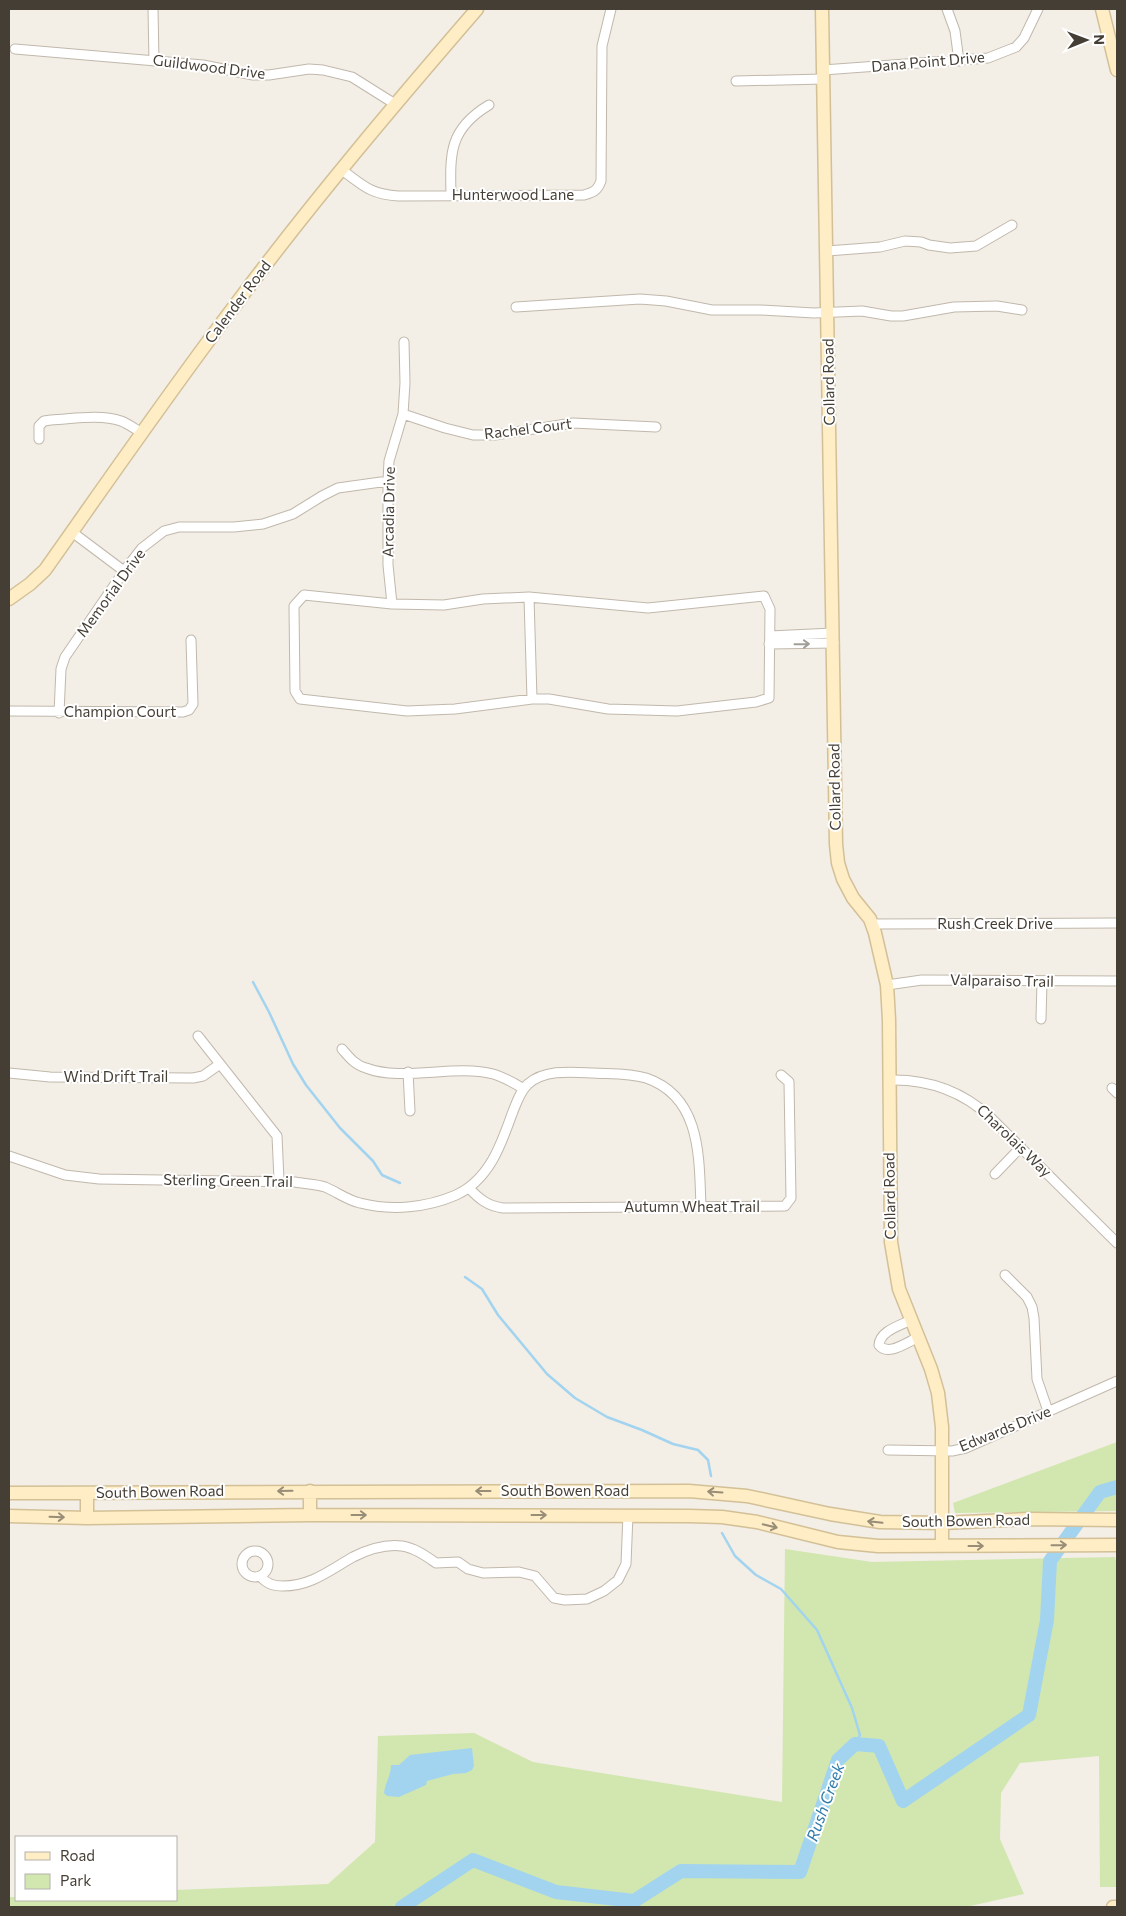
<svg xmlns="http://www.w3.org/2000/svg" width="1126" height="1916" viewBox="0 0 1126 1916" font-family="Commissioner,sans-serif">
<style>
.green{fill:#d1e7af}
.water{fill:#a2d4f0}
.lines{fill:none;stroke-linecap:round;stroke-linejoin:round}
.stream{stroke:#a2d4f0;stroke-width:2.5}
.river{stroke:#a2d4f0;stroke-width:14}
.street-casing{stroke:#c1b8ac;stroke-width:11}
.secondary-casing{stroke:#d3c096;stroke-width:15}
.street{stroke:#fff;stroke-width:9}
.secondary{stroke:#feedc5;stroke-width:12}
.oneway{stroke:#a29e9a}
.oneway2{stroke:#988d76}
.labels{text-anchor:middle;stroke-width:4;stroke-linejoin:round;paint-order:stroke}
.street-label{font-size:15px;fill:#453e35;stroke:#fff}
.water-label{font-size:16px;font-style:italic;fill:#2e7ba9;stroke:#fff}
</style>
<rect width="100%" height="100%" fill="#f3eee6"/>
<!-- green -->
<path class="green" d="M1117 1442V1511L955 1513 953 1503Z
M785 1549 872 1562 1115 1557 1117 1566V1887H1100L1099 1756 1020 1763 1001 1793 1000 1839 1024 1894 966 1907H9V1897H16V1900H176V1890L328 1884 375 1842 378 1736 474 1733 533 1762 782 1802Z"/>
<!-- water -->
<path class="water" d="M472 1748 474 1766 472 1770 466 1773 453 1774 427 1781 426 1785 399 1797 387 1796 384 1793C385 1783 391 1776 391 1765H399L410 1755Z"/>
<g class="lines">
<!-- stream -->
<path class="stream" d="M253 982 269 1012 293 1064 306 1085 340 1128 373 1161 382 1175 400 1183
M465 1277 482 1289 498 1315 547 1374 575 1398 607 1417 642 1430 673 1444 698 1450 708 1460 711 1476
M722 1533 735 1556 756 1575 781 1589 817 1630 852 1708 860 1735 855 1744"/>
<!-- river -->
<path class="river" d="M402 1907 473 1860 556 1892 634 1901 681 1871 800 1872 838 1760 855 1744 879 1746 903 1801 1029 1715 1047 1620 1050 1561 1100 1492 1117 1487"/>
<defs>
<path id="street" d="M153 9 154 61
M947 9 955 31 959 61
M15 49 203 65 253 75H269L309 69 323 70 352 77 395 104
M823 70 988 58 1016 47 1024 38 1038 9
M736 81 824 79
M342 170C364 186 370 194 398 196L584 195C594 192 597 191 601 181L602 46 611 9
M451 195C450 153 449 129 489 105
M827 251 880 247 905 241 921 242 929 245 950 248 976 246 1012 225
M516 307 640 299 666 301 712 310H760L814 313 862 311 891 316H903L954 307 997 306 1022 310
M403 414 445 428 473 435H495L573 423 656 427
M39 439V426L44 421 51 420C73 419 100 414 121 421 129 424 135 429 142 433
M72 532 124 571
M304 595 392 604 444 605 483 599 529 597 648 608 764 596 770 609 769 698 756 702 677 711 608 709 549 699H532L455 709 407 711 300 699 295 691 294 606Z
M529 597 532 699
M392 604 388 565V481L389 461 403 414 405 383 404 342
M770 636 833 633
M769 644 834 643
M9 711 183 712 189 710 193 704 191 640
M59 713 61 669 65 657 124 571 142 548 164 531 179 527H234L263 524 293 514 322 496 338 488 388 481
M872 924 1117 923
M887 985 922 980 1117 981
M1041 1019 1042 982
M198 1036 277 1136 279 1180
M342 1049C349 1057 355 1065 366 1068 402 1082 455 1064 493 1074 504 1077 514 1083 524 1089
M408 1072 410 1111
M9 1073 50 1077 193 1078 203 1076 220 1064
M889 1080C928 1079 961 1090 990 1117L1117 1243
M1112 1088 1117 1093
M9 1156 65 1175 99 1179 295 1182C305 1184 316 1184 325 1187 337 1192 347 1200 360 1203 391 1211 426 1208 456 1195 489 1180 501 1145 512 1114 516 1104 520 1091 528 1084 545 1069 572 1072 593 1073 611 1074 629 1073 646 1078 702 1097 699 1159 701 1207
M995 1174 1021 1147
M469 1188C479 1199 488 1206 503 1208L785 1206 791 1198 789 1082 781 1075
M1005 1275 1027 1297 1032 1307 1034 1318 1037 1379 1048 1411
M911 1320C899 1326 880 1331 879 1345 888 1357 907 1342 919 1337
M888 1450 952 1451 966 1448 1117 1381
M242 1564a13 13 0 1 1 26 0a13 13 0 1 1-26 0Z
M260 1576C267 1584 273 1586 283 1586 311 1586 330 1570 353 1557 367 1550 386 1544 402 1546 415 1548 426 1556 436 1563L458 1562 468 1569 483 1573 519 1572 535 1576 554 1598 565 1600 587 1599 604 1591 618 1580 626 1564 628 1515"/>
<path id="secondary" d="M822 9 836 844 838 863 843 879 853 898 870 919 875 933 887 985 889 1020 891 1242 899 1289 931 1369 938 1393 942 1427V1546
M1102 9 1117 70
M9 599 30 584 45 570C108 481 170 391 236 304 312 202 394 105 477 9
M9 1493 689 1491 747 1496 830 1514 880 1522 942 1523 1029 1519 1117 1520
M310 1515V1491
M9 1516 87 1518 310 1515 689 1516 722 1517 757 1522 838 1542 878 1546 1117 1545
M87 1518V1493
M1113 1907H1117"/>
</defs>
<!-- street casing -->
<use href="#street" class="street-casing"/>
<!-- secondary casing -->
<use href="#secondary" class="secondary-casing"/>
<!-- street -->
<use href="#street" class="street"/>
<!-- secondary -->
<use href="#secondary" class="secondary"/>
</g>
<!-- one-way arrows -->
<defs><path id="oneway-shaft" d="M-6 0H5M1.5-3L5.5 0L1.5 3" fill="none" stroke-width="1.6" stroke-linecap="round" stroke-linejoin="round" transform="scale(1.25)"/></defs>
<use class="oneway" href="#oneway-shaft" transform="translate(802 644) rotate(-1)"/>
<g class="oneway2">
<use href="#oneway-shaft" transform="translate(285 1491) rotate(179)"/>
<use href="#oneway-shaft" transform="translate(483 1491) rotate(-180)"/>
<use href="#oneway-shaft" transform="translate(715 1492) rotate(-176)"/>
<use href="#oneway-shaft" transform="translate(359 1515)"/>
<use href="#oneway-shaft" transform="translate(539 1515)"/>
<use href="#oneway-shaft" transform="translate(57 1517) rotate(2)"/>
<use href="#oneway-shaft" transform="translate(875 1522) rotate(-174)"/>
<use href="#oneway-shaft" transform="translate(770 1526) rotate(14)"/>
<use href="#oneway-shaft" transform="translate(1059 1545) rotate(-1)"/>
<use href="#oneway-shaft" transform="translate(976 1546)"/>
</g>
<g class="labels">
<!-- street labels -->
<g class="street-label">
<text transform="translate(928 62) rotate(-5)" y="5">Dana Point Drive</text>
<text transform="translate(209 67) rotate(7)" y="5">Guildwood Drive</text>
<text x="513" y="200">Hunterwood Lane</text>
<text transform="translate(238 302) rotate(-53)" y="5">Calender Road</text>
<text transform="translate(829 382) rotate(-91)" y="5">Collard Road</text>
<text transform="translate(528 429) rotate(-7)" y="5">Rachel Court</text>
<text transform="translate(389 512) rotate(-89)" y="5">Arcadia Drive</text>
<text transform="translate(111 593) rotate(-54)" y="5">Memorial Drive</text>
<text x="120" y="717">Champion Court</text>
<text transform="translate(835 787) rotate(-91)" y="5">Collard Road</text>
<text x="995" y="929">Rush Creek Drive</text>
<text transform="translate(1002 981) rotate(1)" y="5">Valparaiso Trail</text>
<text x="116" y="1082">Wind Drift Trail</text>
<text transform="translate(1014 1141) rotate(44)" y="5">Charolais Way</text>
<text transform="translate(228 1181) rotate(1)" y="5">Sterling Green Trail</text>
<text transform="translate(890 1196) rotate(-91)" y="5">Collard Road</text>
<text x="692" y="1212">Autumn Wheat Trail</text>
<text transform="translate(1005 1429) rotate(-22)" y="5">Edwards Drive</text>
<text x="565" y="1496">South Bowen Road</text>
<text transform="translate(160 1492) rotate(-1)" y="5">South Bowen Road</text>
<text transform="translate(966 1521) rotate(-1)" y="5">South Bowen Road</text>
</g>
<!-- water labels -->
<g class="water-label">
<text transform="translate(825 1802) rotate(-70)" y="6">Rush Creek</text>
</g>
</g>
<!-- border -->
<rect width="1126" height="1916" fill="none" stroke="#453e35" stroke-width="20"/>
<!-- legend -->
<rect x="15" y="1836" width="162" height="65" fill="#ffffff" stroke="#b5b2ae"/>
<rect x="25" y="1852" width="25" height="8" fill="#feedc5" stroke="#b5b2ae"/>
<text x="60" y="1861" font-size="15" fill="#453e35">Road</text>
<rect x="25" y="1874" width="25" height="15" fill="#d1e7af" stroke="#b5b2ae"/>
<text x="60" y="1886" font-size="15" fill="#453e35">Park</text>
<!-- north arrow -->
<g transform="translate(1086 40) rotate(89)" stroke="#ffffff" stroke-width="4" paint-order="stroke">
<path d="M0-4L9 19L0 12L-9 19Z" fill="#453e35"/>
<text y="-8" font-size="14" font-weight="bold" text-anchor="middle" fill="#453e35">N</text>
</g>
</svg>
